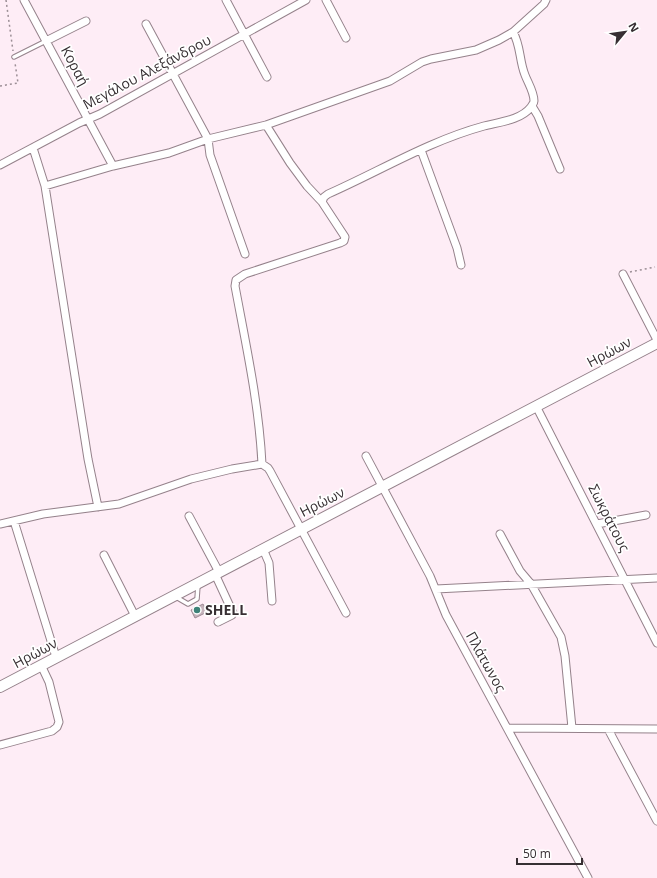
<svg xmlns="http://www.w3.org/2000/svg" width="657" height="878" viewBox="0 0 657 878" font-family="'Open Sans',sans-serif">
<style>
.building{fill:#c6b3bc;stroke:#9d8b94}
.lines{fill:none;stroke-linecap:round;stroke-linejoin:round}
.lane-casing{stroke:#95828b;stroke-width:5.5}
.street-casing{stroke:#95828b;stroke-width:9}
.secondary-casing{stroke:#95828b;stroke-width:12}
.path{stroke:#9c8f96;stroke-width:1.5;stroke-dasharray:2 3;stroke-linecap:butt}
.lane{stroke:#fff;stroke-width:3.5}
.street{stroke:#fff;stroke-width:7}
.secondary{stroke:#fff;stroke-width:10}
.poi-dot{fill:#3d8278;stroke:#fff;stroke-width:1.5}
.labels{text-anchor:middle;stroke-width:3.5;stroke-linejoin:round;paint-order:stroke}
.street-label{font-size:14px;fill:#372f33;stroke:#fff}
.poi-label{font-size:14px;font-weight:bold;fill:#372f33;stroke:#fff;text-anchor:start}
</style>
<rect width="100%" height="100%" fill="#feedf6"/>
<!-- building -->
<path class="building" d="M203 604 207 612 195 618 191 610Z"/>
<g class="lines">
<defs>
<path id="lane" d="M14 57 46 41
M176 597 188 604 197 599 198 585"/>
<path id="street" d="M24 0 113 166
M226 0 267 77
M326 0 346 38
M146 24 208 139 210 155 245 254
M46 41 86 21
M532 106 538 116 560 169
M33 148 45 186 88 459 98 507
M421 150 457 248 461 265
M0 165 79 123 100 114 306 0
M45 186 113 166 169 153 208 139 266 125 390 81 422 62 431 59 476 50 499 40 513 32 544 4 546 0
M322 202 324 197 328 194C380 171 429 141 484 126 500 122 521 120 531 107 532 105 534 103 534 101 534 92 528 83 525 75 519 60 521 46 513 32
M623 274 657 340
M536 406 657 643
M366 456 430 576 446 615 588 878
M262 464C259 404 246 345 235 286L236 280 245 274 340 243 344 241 345 237 322 202 307 186 290 163 266 125
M189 516 219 572
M14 521 56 657
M0 524 43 514 119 504 191 479 232 469 262 464 268 468 270 471 346 613
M597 524 646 515
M500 534 520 571 531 584 561 637 565 656 572 728
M263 549 269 563 272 601
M104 555 135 616
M215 574 233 613 232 615 218 622
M436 589 657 578
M507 728 657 729
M608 729 657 821
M0 745 52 731 57 727 59 722 49 682 41 665"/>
<path id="secondary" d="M0 687 657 343"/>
</defs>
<!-- lane casing -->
<use href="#lane" class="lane-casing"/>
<!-- street casing -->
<use href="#street" class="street-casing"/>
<!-- secondary casing -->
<use href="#secondary" class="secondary-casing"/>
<!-- path -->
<path class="path" d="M6 0 13 51
M0 86 18 83 15 63
M630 272 655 267"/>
<!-- lane -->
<use href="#lane" class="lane"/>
<!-- street -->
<use href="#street" class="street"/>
<!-- secondary -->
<use href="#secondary" class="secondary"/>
</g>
<!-- markers -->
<circle class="poi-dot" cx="197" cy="610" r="4"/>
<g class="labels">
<!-- street labels -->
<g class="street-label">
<text transform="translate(75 66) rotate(62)" y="5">Κοραή</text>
<text transform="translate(147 72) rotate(-28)" y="5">Μεγάλου Αλεξάνδρου</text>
<text transform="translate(609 352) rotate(-28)" y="5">Ηρώων</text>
<text transform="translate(322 502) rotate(-27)" y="5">Ηρώων</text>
<text transform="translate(609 518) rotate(63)" y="5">Σωκράτους</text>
<text transform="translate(35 653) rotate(-28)" y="5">Ηρώων</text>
<text transform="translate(486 662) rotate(61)" y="5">Πλάτωνος</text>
</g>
<!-- poi labels -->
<g class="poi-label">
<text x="205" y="615">SHELL</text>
</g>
</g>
<!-- north arrow -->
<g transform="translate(625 32) rotate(61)" stroke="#ffffff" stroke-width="3" paint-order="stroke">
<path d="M0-3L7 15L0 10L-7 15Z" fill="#372f33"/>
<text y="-6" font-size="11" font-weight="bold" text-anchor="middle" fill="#372f33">N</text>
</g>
<!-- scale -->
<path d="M517 858v6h65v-6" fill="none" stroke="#372f33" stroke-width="2"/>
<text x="523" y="858" font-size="12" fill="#372f33" stroke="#ffffff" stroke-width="3" paint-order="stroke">50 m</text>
</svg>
